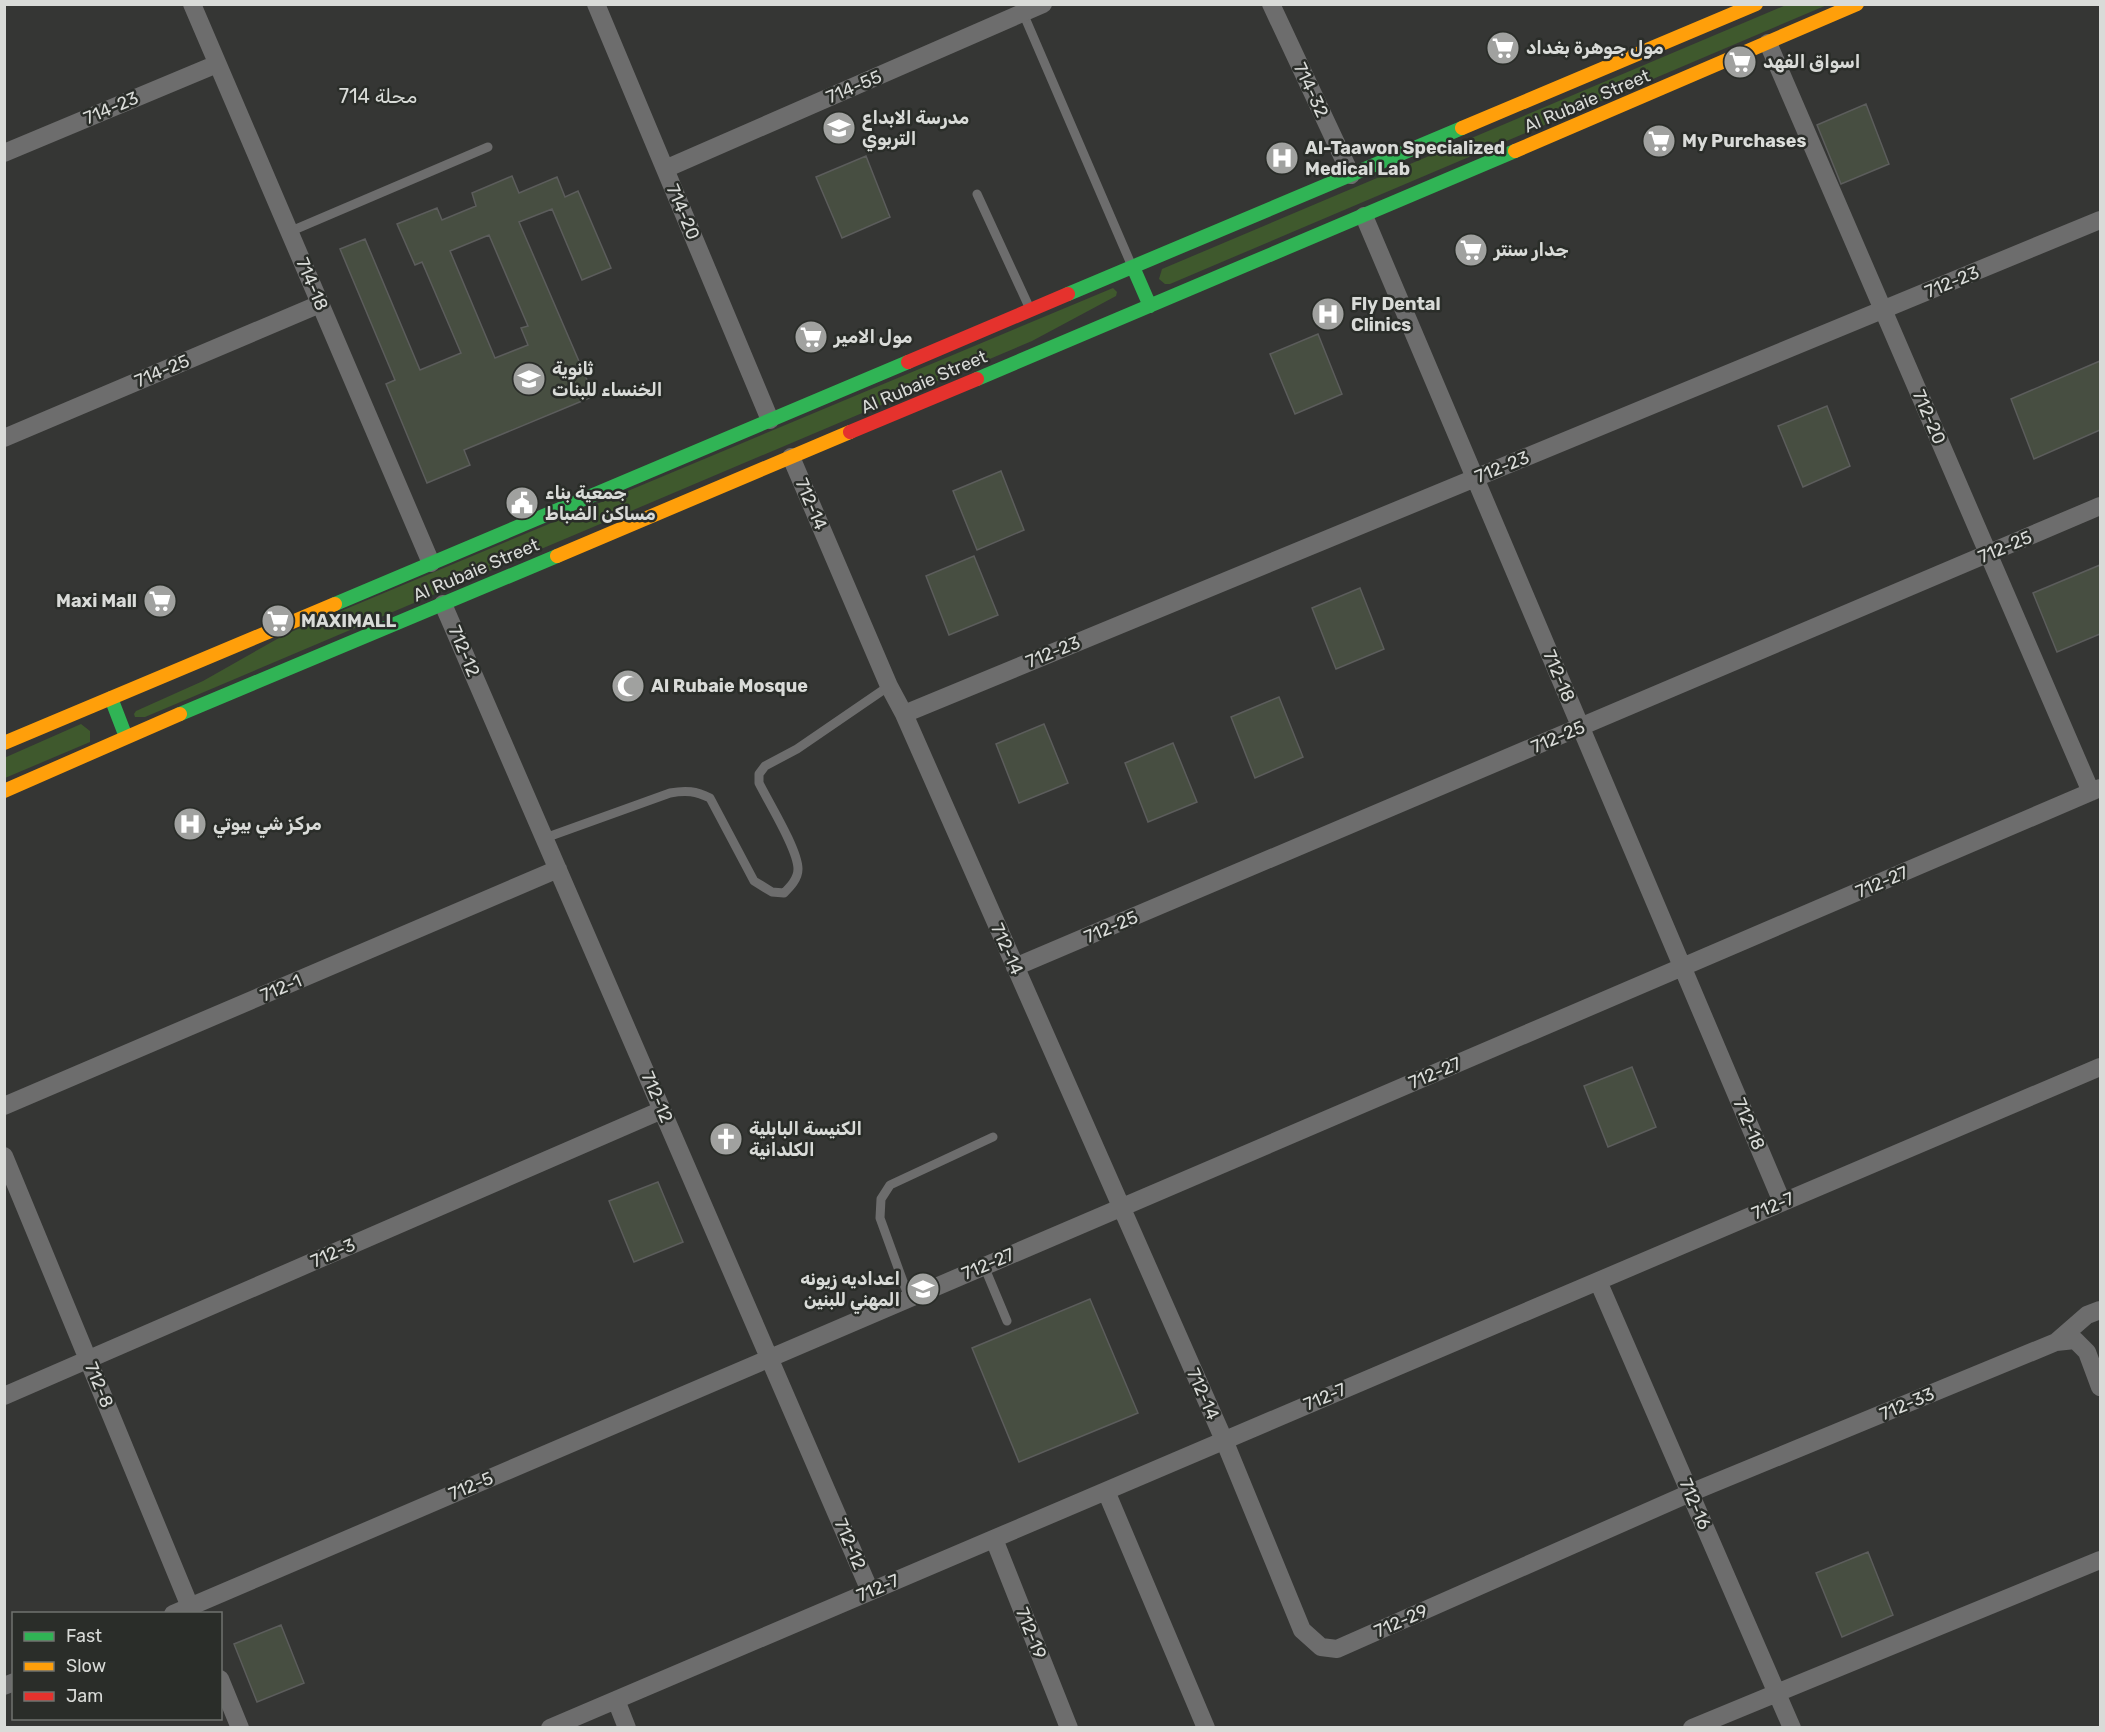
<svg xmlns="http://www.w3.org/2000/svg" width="2105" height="1732" viewBox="0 0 2105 1732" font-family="Rubik,Vazirmatn,sans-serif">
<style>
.green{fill:#3f592d}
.building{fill:#474e41;stroke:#5c5d5c;stroke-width:1.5;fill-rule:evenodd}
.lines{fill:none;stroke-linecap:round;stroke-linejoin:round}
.lane{stroke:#6d6d6d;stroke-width:9}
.street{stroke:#6d6d6d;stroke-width:18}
.fast{stroke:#30b455;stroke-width:14}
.slow{stroke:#ff9f0a;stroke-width:14}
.jam{stroke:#e5322d;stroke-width:14}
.labels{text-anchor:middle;stroke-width:5;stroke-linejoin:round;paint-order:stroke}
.poi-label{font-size:18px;font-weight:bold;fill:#d9dbd8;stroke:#2a2d29;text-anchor:start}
.street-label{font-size:18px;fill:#d9dbd8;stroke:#2a2d29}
.neighbourhood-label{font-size:20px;fill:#d9dbd8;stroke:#2a2d29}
</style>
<rect width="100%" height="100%" fill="#353634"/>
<!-- green -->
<path class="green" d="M1786 5H1827L1170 284H1165L1159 279 1162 269Z
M1113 288 1117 292 1116 296 1032 341 145 717H135L134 714 136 711 203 681 286 634Z
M81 724 90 731V742L5 778 4 758Z"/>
<!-- building -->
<path class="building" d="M1866 104 1889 164 1841 184 1817 125Z
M866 156 890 217 842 238 816 177Z
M512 176 519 193 557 177 565 197 578 191 611 268 582 280 552 209 519 222 594 396 464 450 470 465 427 483 386 384 395 380 340 249 365 239 420 370 461 353 422 262 415 265 397 224 437 208 442 220 476 206 472 193ZM489 235 528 326 521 328 528 345 495 358 450 251Z
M1318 334 1342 394 1295 414 1270 354Z
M2100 361V430L2034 459 2011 399Z
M1827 406 1850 466 1803 487 1778 426Z
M1001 471 1024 530 977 550 953 491Z
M974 556 998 615 949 635 926 576Z
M2100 565V634L2057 652 2033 593Z
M1360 588 1384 649 1336 669 1312 608Z
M1279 697 1303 757 1255 778 1231 717Z
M1044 724 1068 783 1019 803 996 744Z
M1173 743 1197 802 1148 822 1125 763Z
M1632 1067 1656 1127 1608 1147 1584 1086Z
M658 1182 683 1242 634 1262 609 1201Z
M1090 1299 1138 1413 1019 1462 972 1348Z
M1868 1552 1893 1615 1842 1637 1816 1573Z
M281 1625 304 1683 257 1702 234 1644Z"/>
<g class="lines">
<!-- lane -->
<path class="lane" d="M1023 13 1131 264
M977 194 1030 309
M289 232 488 147
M545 838 670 793C686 790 696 791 710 798L754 881 772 892 784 893C790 887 798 879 798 869 798 850 769 803 759 783V774L765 766 797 749 889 686
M984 1266 1007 1321
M909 1298 880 1218 881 1199 890 1185 993 1137"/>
<!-- street -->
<path class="street" d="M192 4 431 563
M596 4 770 420
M1271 4 1351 175
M1768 43 2091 792
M4 153 217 64
M665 169 1043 4
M1364 216 1782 1202
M4 438 320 304
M791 457 889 686 904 714 1224 1440 1302 1630 1321 1647 1337 1649 1690 1493 2056 1342 2075 1340 2087 1352 2100 1387
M443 604 870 1591
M904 714 2100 220
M1015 967 2100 506
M4 1106 558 869
M4 1156 193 1614
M1598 1281 1792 1728
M2056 1342 2087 1315 2100 1310
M4 1396 662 1110
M1106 1491 1206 1728
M994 1539 1069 1728
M173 1614 2100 788
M220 1679 240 1728
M4 1686 14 1682
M616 1700 627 1728
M550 1728 2100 1067
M1692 1728 2100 1560"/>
<!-- fast -->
<path class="fast" d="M1133 267 1150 306
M1068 294 1462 128
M977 379 1515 151
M335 604 908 362
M111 698 126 737
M180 714 557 556"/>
<!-- slow -->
<path class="slow" d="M1462 128 1756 4
M1515 151 1857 4
M557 556 850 432
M4 743 335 604
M4 791 180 714"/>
<!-- jam -->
<path class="jam" d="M908 362 1068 294
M850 432 977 379"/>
</g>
<!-- icons -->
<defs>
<symbol id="supermarket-disc" viewBox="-11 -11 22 22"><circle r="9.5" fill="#a0a19f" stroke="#2a2d29"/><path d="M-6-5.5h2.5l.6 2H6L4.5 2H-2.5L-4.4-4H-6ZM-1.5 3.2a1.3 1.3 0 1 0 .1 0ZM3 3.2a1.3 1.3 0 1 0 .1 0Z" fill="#fff"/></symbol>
<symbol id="school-disc" viewBox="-11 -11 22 22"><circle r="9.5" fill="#a0a19f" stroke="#2a2d29"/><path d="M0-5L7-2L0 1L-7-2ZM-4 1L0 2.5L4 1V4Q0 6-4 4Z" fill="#fff"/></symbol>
<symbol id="hospital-disc" viewBox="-11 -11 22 22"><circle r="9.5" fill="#a0a19f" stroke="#2a2d29"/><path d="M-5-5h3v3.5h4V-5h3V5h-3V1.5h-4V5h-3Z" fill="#fff"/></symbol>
<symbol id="civic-disc" viewBox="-11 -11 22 22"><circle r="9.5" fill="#a0a19f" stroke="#2a2d29"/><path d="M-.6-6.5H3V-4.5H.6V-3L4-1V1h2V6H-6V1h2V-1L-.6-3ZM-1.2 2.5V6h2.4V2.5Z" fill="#fff"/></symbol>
<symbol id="mosque-disc" viewBox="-11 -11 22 22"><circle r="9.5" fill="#a0a19f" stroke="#2a2d29"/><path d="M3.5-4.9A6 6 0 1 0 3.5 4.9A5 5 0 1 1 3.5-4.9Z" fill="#fff"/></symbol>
<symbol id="church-disc" viewBox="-11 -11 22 22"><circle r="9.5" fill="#a0a19f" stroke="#2a2d29"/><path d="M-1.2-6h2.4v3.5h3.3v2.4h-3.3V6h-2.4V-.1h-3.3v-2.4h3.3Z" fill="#fff"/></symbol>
</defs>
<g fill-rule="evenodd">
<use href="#supermarket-disc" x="1484" y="29" width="38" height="38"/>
<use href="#supermarket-disc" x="1721" y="43" width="38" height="38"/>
<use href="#school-disc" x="820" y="109" width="38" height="38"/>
<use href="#supermarket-disc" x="1640" y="122" width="38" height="38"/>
<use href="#hospital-disc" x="1263" y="139" width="38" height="38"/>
<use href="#supermarket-disc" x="1452" y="231" width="38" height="38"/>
<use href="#hospital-disc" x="1309" y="295" width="38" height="38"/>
<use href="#supermarket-disc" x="792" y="318" width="38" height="38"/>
<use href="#school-disc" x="510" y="360" width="38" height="38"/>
<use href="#civic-disc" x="503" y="484" width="38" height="38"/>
<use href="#supermarket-disc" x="141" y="582" width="38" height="38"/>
<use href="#supermarket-disc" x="259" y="602" width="38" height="38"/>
<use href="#mosque-disc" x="609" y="667" width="38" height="38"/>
<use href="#hospital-disc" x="171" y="805" width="38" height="38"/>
<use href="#church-disc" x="707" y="1120" width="38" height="38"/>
<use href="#school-disc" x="904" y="1270" width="38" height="38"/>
</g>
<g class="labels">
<!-- poi labels -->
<g class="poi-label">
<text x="1526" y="54">مول جوهرة بغداد</text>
<text x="1763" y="68">اسواق الفهد</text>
<text x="862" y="124">مدرسة الابداع<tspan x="862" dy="21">التربوي</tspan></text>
<text x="1682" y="147">My Purchases</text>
<text x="1305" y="154">Al-Taawon Specialized<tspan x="1305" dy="21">Medical Lab</tspan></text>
<text x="1494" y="256">جدار سنتر</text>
<text x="1351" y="310">Fly Dental<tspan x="1351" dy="21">Clinics</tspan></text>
<text x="834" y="343">مول الامير</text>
<text x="552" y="375">ثانوية<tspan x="552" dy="21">الخنساء للبنات</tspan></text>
<text x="545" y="499">جمعية بناء<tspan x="545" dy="21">مساكن الضباط</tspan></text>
<text x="137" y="607" text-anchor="end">Maxi Mall</text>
<text x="301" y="627">MAXIMALL</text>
<text x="651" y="692">Al Rubaie Mosque</text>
<text x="213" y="830">مركز شي بيوتي</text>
<text x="749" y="1135">الكنيسة البابلية<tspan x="749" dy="21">الكلدانية</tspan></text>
<text x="900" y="1285" text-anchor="end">اعداديه زيونه<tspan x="900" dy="21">المهني للبنين</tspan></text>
</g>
<!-- street labels -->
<g class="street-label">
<text transform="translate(854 87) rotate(-23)" y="6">714-55</text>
<text transform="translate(1311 90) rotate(65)" y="6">714-32</text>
<text transform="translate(1587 101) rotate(-23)" y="6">Al Rubaie Street</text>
<text transform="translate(111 108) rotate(-23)" y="6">714-23</text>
<text transform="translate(683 212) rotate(67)" y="6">714-20</text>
<text transform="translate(1952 282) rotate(-22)" y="6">712-23</text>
<text transform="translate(312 284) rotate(67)" y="6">714-18</text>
<text transform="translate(162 371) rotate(-23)" y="6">714-25</text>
<text transform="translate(924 382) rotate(-23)" y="6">Al Rubaie Street</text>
<text transform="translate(1929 417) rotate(67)" y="6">712-20</text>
<text transform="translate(1502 467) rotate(-22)" y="6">712-23</text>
<text transform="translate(811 504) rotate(67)" y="6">712-14</text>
<text transform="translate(2005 547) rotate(-23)" y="6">712-25</text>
<text transform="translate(476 570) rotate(-23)" y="6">Al Rubaie Street</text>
<text transform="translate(464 651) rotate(67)" y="6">712-12</text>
<text transform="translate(1053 652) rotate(-22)" y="6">712-23</text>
<text transform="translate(1559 676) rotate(67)" y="6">712-18</text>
<text transform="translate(1558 737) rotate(-23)" y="6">712-25</text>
<text transform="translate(1882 882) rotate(-23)" y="6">712-27</text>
<text transform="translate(1111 927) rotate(-23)" y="6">712-25</text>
<text transform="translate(1007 949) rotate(66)" y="6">712-14</text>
<text transform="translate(281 988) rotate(-23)" y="6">712-1</text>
<text transform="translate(1435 1073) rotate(-23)" y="6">712-27</text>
<text transform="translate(657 1097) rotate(67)" y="6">712-12</text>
<text transform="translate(1749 1124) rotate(67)" y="6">712-18</text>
<text transform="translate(1773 1206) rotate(-23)" y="6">712-7</text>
<text transform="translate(333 1253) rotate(-24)" y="6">712-3</text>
<text transform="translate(988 1264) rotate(-23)" y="6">712-27</text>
<text transform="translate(99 1385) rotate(68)" y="6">712-8</text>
<text transform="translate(1203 1394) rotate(66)" y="6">712-14</text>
<text transform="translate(1325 1397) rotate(-23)" y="6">712-7</text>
<text transform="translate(1907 1404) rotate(-23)" y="6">712-33</text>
<text transform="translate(471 1486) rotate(-23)" y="6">712-5</text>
<text transform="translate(1695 1504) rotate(67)" y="6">712-16</text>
<text transform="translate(850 1544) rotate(67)" y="6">712-12</text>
<text transform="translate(878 1588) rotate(-23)" y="6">712-7</text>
<text transform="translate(1401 1621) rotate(-24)" y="6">712-29</text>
<text transform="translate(1031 1633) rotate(68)" y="6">712-19</text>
</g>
<!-- neighbourhood labels -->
<g class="neighbourhood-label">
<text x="378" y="103">محلة 714</text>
</g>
</g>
<!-- border -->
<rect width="2105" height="1732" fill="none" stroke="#d9dbd8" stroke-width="12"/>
<!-- legend -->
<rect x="12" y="1612" width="210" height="108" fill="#2a2d29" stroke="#70736f" stroke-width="1.5"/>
<rect x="24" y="1632" width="30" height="9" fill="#30b455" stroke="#70736f" stroke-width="1.5"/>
<text x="66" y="1642" font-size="18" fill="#d9dbd8">Fast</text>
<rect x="24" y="1662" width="30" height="9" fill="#ff9f0a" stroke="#70736f" stroke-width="1.5"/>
<text x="66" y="1672" font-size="18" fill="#d9dbd8">Slow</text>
<rect x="24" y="1692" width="30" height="9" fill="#e5322d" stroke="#70736f" stroke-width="1.5"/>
<text x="66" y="1702" font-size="18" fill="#d9dbd8">Jam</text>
</svg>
